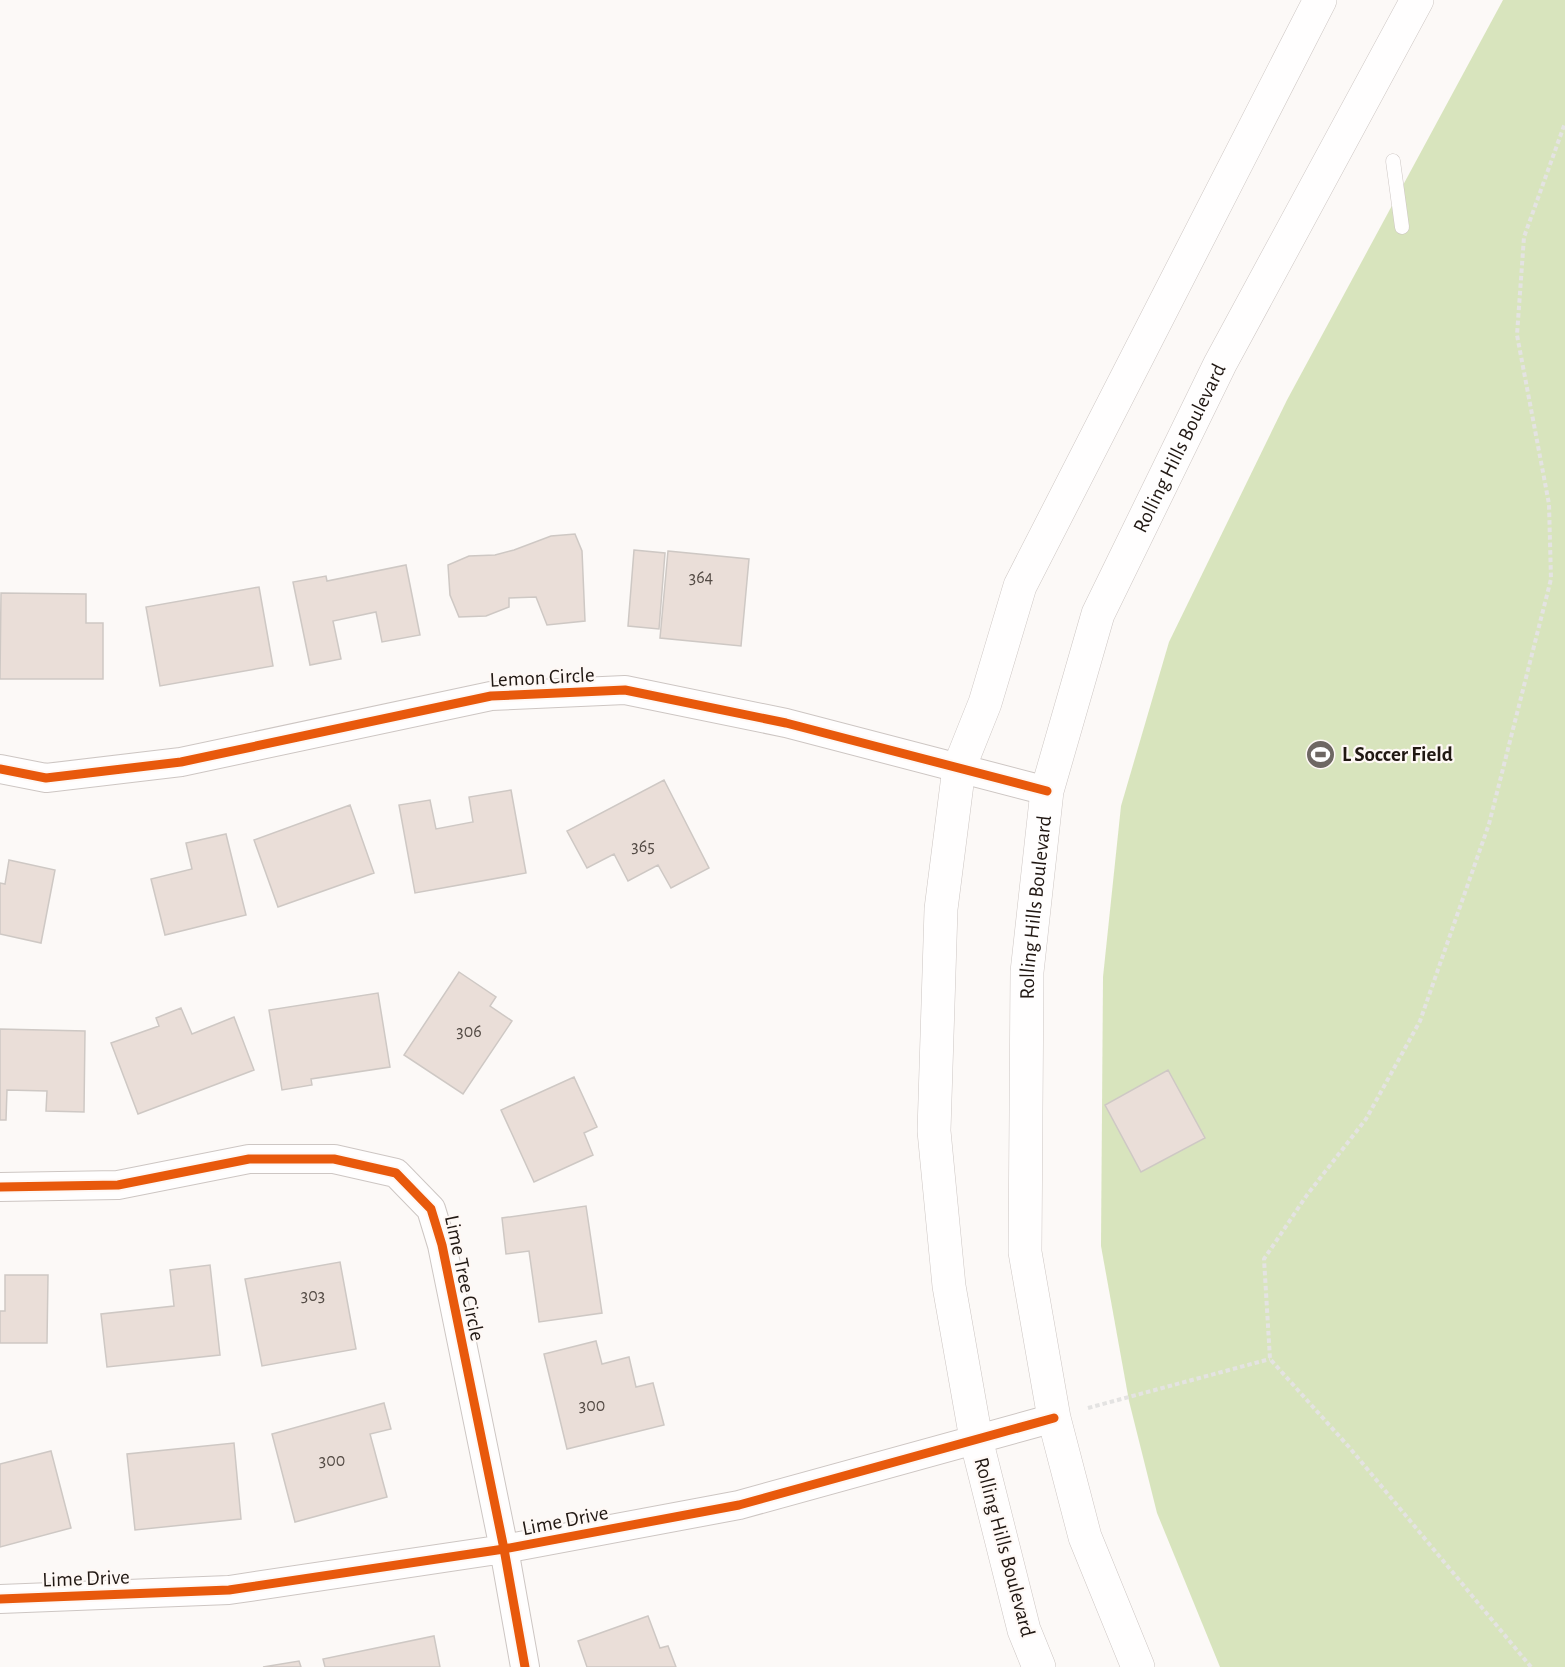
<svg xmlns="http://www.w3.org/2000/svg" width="1565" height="1667" viewBox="0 0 1565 1667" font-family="'Alegreya Sans',sans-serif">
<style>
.green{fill:#d8e4bd}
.building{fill:#eaded8;stroke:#cec8c4;stroke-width:1.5}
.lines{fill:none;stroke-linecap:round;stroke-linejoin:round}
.lane-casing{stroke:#cdc6c3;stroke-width:15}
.street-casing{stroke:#cdc6c3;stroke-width:30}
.secondary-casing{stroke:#cdc6c3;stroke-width:34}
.path{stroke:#e4e3e2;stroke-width:4;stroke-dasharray:4.5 3;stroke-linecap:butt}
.lane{stroke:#fffefe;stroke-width:14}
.street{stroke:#fffefe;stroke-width:28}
.secondary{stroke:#fffefe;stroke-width:33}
.cycleway-casing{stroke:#fef8f5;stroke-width:13}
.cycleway{stroke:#e8590c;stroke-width:9}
.labels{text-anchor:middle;stroke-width:4.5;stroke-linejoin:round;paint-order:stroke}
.number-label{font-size:18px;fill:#534a44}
.street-label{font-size:21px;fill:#211813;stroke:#fef8f5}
.poi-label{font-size:21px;font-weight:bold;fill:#211813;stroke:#fef8f5;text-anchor:start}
</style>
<rect width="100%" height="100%" fill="#fcf9f7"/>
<!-- green -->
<path class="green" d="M1503 0H1565V1667H1220L1157 1513 1129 1401 1101 1246 1103 977 1121 806 1169 642 1287 400Z"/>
<!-- building -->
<path class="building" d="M575 534 582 551 585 621 547 625 536 597 509 598V607L486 616 459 617 450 595 448 565 469 556 495 555 514 550 551 536Z
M634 550 665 553 659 629 628 626Z
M668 551 749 559 741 646 660 638Z
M406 565 420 635 382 642 376 612 333 621 341 659 310 665 293 582 326 576 327 581Z
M259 587 273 666 160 686 146 607Z
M1 593 86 594V623H103V679H0Z
M664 780 709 868 671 888 658 865 628 881 614 854 587 868 567 831Z
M511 790 526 873 415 893 399 805 430 800 436 829 473 822 469 797Z
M350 805 374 873 278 907 254 840Z
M226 834 246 915 165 935 151 879 192 869 186 843Z
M9 860 55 870 41 943 0 934V883L5 884Z
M459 972 496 997 490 1006 512 1021 463 1094 404 1055Z
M378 993 390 1067 311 1079 312 1085 282 1090 269 1010Z
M181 1008 192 1034 234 1017 254 1070 138 1114 111 1043 159 1026 156 1018Z
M0 1029 85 1031 84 1112 46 1111 47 1091 7 1090 6 1120H0Z
M1168 1070 1205 1138 1141 1172 1105 1105Z
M574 1077 597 1127 584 1133 593 1155 534 1182 501 1110Z
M586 1206 602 1313 539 1322 529 1251 506 1254 502 1218Z
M340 1262 356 1349 262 1366 245 1279Z
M210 1265 220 1355 107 1367 101 1314 174 1306 170 1270Z
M5 1275H48L47 1343H0V1311H5Z
M596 1341 602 1364 629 1357 636 1387 653 1383 664 1425 567 1449 544 1354Z
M384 1403 391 1429 370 1434 387 1497 295 1522 272 1434Z
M234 1443 241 1519 135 1530 127 1454Z
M51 1451 71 1528 0 1547V1464Z
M648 1616 660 1648 668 1646 676 1667H587L578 1641Z
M434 1636 440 1667H325L323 1659Z
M299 1661 301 1667H263Z"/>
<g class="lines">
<defs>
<path id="lane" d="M1393 161 1402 227"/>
<path id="street" d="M0 769 46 778 181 762 491 696 625 690 786 723 1047 791
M0 1187 118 1185 249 1159H334L396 1173 431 1209 442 1245 504 1549 525 1667
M0 1599 229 1590 504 1549 739 1505 1054 1418"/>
<g id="secondary">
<path d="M1039 1667 1024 1630 976 1439 949 1286 934 1131 941 909 959 768 985 703 1020 586 1320 0"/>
<path id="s1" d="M1138 1667 1085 1537 1054 1418 1025 1252 1027 972 1047 791 1098 614 1220 364 1417 0"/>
</g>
</defs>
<!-- lane casing -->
<use href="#lane" class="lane-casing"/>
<!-- street casing -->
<use href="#street" class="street-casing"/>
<!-- secondary casing -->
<use href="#secondary" class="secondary-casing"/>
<!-- path -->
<path class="path" d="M1088 1408 1270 1359
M1531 1667 1349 1447 1270 1359 1264 1259 1307 1195 1366 1119 1420 1021 1489 824 1551 579 1549 504 1517 335 1524 237 1565 123"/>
<!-- lane -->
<use href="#lane" class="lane"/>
<!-- street -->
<use href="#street" class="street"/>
<!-- secondary -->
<use href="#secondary" class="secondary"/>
<defs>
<path id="cycleway" d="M0 769 46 778 181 762 491 696 625 690 786 723 1047 791
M0 1187 118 1185 249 1159H334L396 1173 431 1209 442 1245 504 1549 525 1667
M0 1599 229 1590 504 1549 739 1505 1054 1418"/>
</defs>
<!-- cycleway casing -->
<use href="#cycleway" class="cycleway-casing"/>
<!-- cycleway -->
<use href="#cycleway" class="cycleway"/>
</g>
<!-- icons -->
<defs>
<symbol id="stadium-disc" viewBox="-11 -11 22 22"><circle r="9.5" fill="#6e6763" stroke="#fef8f5"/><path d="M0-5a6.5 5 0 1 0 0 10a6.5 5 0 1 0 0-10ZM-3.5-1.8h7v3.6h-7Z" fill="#fff"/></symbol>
</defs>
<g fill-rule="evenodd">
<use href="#stadium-disc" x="1304" y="738" width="33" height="33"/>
</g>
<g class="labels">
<!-- number labels -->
<g class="number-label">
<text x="701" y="583">364</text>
<text x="643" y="852">365</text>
<text x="469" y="1037">306</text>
<text x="313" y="1301">303</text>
<text x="592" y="1411">300</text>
<text x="332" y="1466">300</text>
</g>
<!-- street labels -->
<g class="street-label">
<text dy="7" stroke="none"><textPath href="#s1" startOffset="1263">Rolling Hills Boulevard</textPath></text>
<text transform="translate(542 677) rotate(-3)" y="7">Lemon Circle</text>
<text dy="7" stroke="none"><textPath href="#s1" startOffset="777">Rolling Hills Boulevard</textPath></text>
<text transform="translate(465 1278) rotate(78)" y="7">Lime Tree Circle</text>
<text transform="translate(565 1520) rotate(-11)" y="7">Lime Drive</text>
<text transform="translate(1005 1547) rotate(75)" y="7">Rolling Hills Boulevard</text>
<text transform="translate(86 1578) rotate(-2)" y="7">Lime Drive</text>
</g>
<!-- poi labels -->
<g class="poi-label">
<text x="1342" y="761">L Soccer Field</text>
</g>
</g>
</svg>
